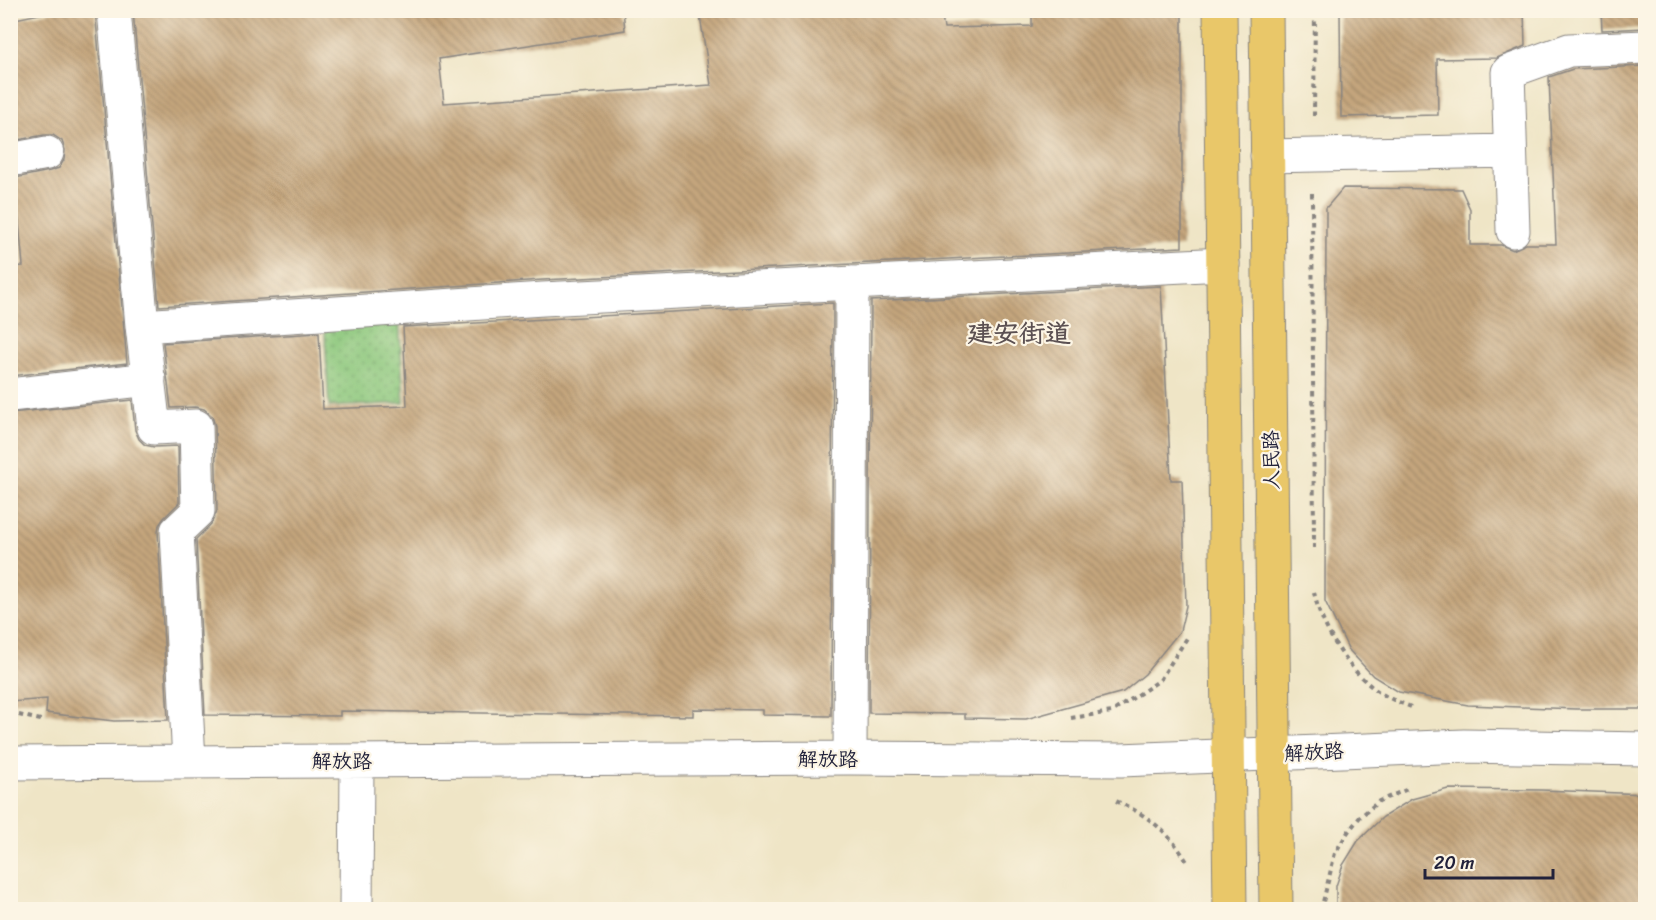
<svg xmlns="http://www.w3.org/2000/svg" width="1656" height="920" viewBox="0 0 1656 920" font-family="Sriracha,'LXGW WenKai TC',sans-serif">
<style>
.green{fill:url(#green-dots);stroke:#56745c;stroke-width:1.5}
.building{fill:url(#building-back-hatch)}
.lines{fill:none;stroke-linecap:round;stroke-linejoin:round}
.minor-casing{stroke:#888480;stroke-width:35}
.major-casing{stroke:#888480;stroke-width:35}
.path{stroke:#888480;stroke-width:4;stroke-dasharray:4.5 4.5;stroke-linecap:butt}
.minor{stroke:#fff;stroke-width:33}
.major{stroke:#e9c769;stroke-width:33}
.labels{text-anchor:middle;stroke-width:4.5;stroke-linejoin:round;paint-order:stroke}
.street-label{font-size:20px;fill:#22223b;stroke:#fcf5e5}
.district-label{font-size:26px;font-weight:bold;fill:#5b5052;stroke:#fcf5e5}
</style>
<defs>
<pattern id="green-dots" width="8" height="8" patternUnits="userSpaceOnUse" patternTransform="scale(1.5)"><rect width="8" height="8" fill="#8bc77c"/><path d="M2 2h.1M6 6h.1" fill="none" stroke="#71a167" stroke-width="1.8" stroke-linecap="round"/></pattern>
<pattern id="building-back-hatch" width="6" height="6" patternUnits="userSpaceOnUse" patternTransform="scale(1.5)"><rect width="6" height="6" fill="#c5a67d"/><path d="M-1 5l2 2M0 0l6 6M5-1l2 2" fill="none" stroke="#a08768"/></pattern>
</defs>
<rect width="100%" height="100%" fill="#fcf5e5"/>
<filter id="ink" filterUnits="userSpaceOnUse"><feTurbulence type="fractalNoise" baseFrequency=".0167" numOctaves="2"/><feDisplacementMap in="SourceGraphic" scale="12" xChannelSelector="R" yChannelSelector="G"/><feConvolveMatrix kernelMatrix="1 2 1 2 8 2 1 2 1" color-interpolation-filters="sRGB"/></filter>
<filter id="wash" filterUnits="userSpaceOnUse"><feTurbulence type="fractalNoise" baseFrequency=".008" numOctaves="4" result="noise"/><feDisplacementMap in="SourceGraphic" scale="24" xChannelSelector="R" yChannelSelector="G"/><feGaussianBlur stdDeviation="1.35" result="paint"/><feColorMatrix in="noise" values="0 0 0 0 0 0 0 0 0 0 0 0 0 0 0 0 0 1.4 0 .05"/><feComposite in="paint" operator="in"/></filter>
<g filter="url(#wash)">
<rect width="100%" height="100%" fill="#efe5c6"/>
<!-- green -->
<path class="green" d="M399 316 404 403 329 407 324 320Z"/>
<g id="blocks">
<!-- building -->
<path class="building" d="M59 10H95L127 363 10 376V267L23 266 15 178 50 171 59 168 64 160 65 150 62 141 53 135H44L12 141 10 20Z
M133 10H623L625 30 439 59 444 103 711 85 699 10H941L944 28 1032 26V10H1182V247L542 280 159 306Z
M1340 10H1524L1525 46 1497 58 1437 59 1438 115 1341 117Z
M1601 10H1646V28L1602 30Z
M1646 66V709H1577L1468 705 1399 692 1373 676 1349 650 1325 601 1326 208 1343 188 1461 189 1470 209V245H1501L1513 250 1526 244H1556L1549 77 1573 69Z
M1161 286 1171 480H1182L1186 606 1180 631 1145 674 1123 692 1026 719 965 718V714L869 713 871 301Z
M833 303 831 716 763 715V710L693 709V716L340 711V716L205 715 196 539 211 524 217 511 215 426 212 416 204 409 195 407 171 408 163 343 319 333 323 409 407 406 403 327Z
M132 400 135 430 139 439 145 445 154 447 178 446 179 503 164 518 159 525 158 531 168 720 114 721 46 713 47 699 10 702 11 413Z
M1448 789 1541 790 1646 794V909H1336V886L1343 865 1358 841 1383 817 1412 799Z"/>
</g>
</g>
<g filter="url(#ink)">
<use href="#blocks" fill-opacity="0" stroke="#888480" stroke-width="1.5"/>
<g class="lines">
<defs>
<path id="minor" d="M114 10 142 326 154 428 196 426 198 511 177 531 189 761
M1267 156 1510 151
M10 160 47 153
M1513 231 1508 72 1569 50 1646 47
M142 326 543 299 1223 264
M10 395 149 379
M850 758 852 283
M10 763 850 758 1121 760 1464 746 1646 749
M356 910 357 761"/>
<path id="major" d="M1220 10 1230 910
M1266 10 1276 910"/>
</defs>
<!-- minor casing -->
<use href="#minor" class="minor-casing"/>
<!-- major casing -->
<use href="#major" class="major-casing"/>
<!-- path -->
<path class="path" d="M1314 116 1315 10
M1312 193 1314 548
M1314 592C1321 628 1350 674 1382 694 1390 699 1401 703 1411 707
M10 713 45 721
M1071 718 1112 712 1160 680 1187 638
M1116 801C1150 816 1170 833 1189 865
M1321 910 1335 853 1348 832 1360 817 1379 801 1408 789"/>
<!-- minor -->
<use href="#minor" class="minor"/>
<!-- major -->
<use href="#major" class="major"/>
</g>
</g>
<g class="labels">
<!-- street labels -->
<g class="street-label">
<text transform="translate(1271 460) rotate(-91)" y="7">人民路</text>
<text transform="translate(1314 752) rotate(-3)" y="7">解放路</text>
<text x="828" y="766">解放路</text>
<text x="342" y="768">解放路</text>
</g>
<!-- district labels -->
<g class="district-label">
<text x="1019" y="342">建安街道</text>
</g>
</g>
<!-- margin -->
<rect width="1656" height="920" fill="none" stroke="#fcf5e5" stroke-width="36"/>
<!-- scale -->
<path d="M1425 869v9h128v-9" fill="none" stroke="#22223b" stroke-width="3"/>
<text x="1434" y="869" font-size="18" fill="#22223b" stroke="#fcf5e5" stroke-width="4.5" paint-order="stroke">20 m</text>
</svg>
